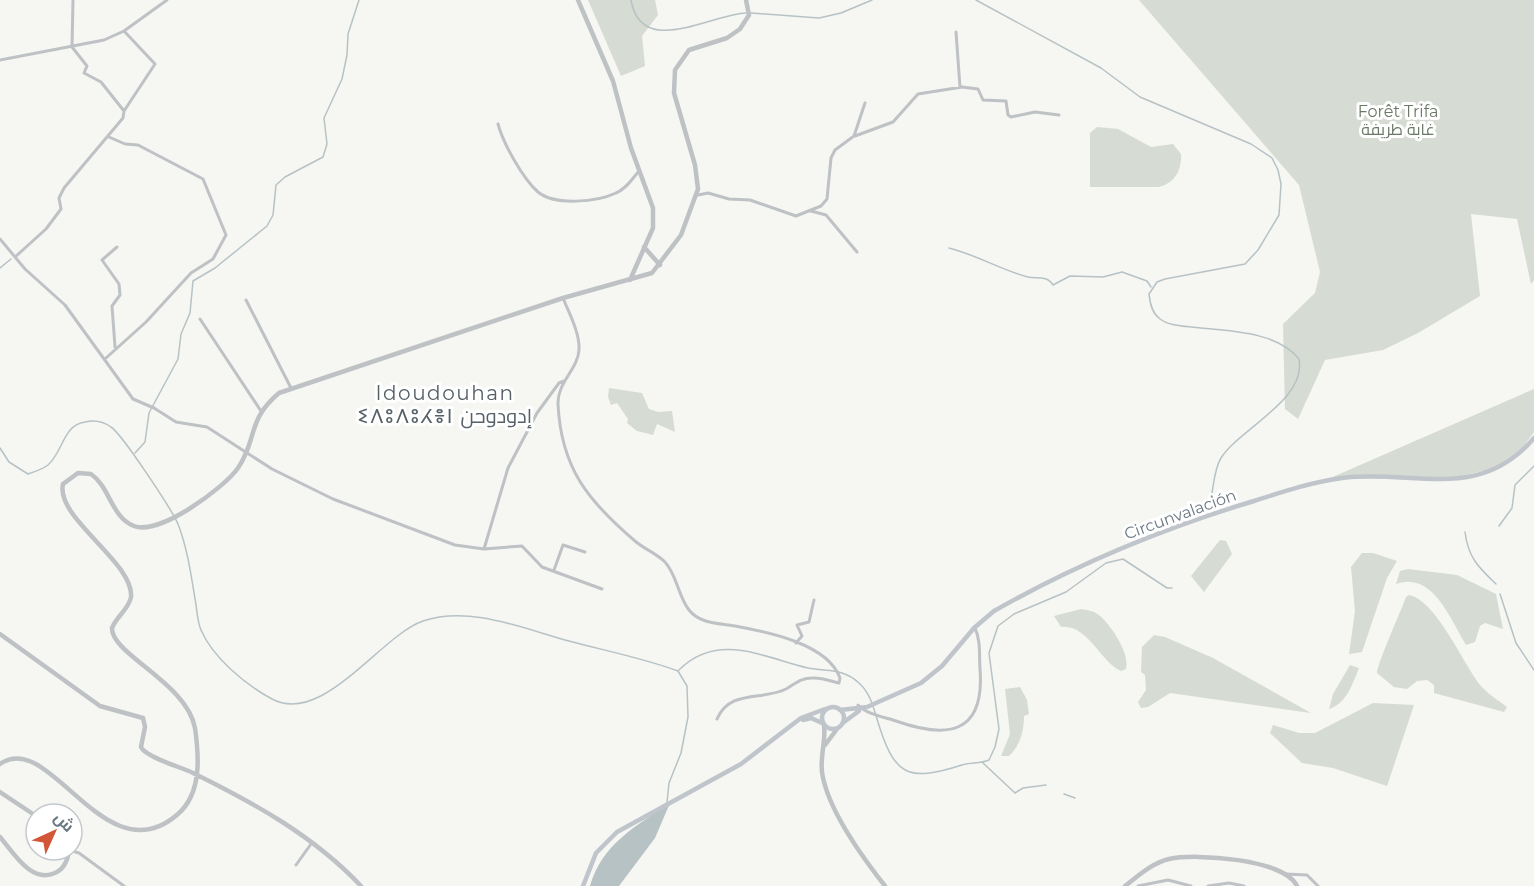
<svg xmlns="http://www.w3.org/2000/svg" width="1534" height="886" viewBox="0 0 1534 886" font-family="Montserrat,Cairo,'Noto Sans Tifinagh',sans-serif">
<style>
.green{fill:#d6dbd3}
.water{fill:#b7c2c5}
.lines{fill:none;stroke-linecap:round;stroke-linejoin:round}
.stream{stroke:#b7c2c5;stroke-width:1.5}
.minor{stroke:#bec2c5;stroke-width:3}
.tertiary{stroke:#bec2c5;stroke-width:4.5}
.secondary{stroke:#bfc5ca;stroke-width:4.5}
.labels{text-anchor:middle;stroke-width:6;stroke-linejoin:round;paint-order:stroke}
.park-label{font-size:16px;fill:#6b7966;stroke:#fff}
.street-label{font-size:16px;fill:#687781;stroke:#fff}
.quarter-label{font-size:20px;letter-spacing:1.5px;fill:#556067;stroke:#fff}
</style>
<rect width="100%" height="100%" fill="#f6f6f3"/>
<!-- green -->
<path class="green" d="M588 0H655L658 15 642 36 645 66 621 76Z
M1139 0H1534V280L1531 284 1517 219 1471 214 1480 296 1418 333 1383 350 1325 360 1298 419 1285 409 1283 324 1315 293 1320 272 1299 185Z
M1097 127 1118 129 1151 147 1173 144 1181 154C1182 170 1175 183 1159 187H1090V133Z
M609 388 642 393 649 409 658 412 672 411 675 432 657 424 653 435 637 431 627 423 628 419 617 403 611 405 608 397Z
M1534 389V432L1523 447 1498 467 1454 478 1347 476 1319 483Z
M1220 540 1226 541 1232 554 1204 592 1191 576Z
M1362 553H1373L1397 561 1387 578 1362 652 1349 654 1355 611 1351 567Z
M1408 569 1457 575 1496 594 1503 629 1485 623 1480 626 1475 642 1466 645C1450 619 1433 571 1396 584L1400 571Z
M1409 595C1437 601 1463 664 1481 686 1489 695 1498 700 1507 707L1504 712 1434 693V685L1427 680 1417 681 1407 689 1394 687 1377 673C1377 664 1401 611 1406 597Z
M1081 609C1087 610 1094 611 1099 615 1111 625 1130 653 1126 669L1121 671C1100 662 1088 624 1061 627L1054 616Z
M1154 635 1165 637 1213 658 1311 713 1170 693 1148 707 1141 708 1138 702 1146 690 1145 675 1141 672 1142 647Z
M1350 665 1359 668C1352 685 1347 703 1329 709L1333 694Z
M1020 687 1027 700 1029 714 1024 716C1024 731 1020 746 1009 756H1001L1010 734 1005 689Z
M1373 703 1414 705 1387 786 1333 768 1302 763 1270 733 1273 725 1299 733H1315Z"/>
<!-- water -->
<path class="water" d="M670 803 655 838 619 886H590C602 844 636 826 670 803Z"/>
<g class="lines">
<!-- stream -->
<path class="stream" d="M631 0C641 59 712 14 746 13
M976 0 1101 68 1140 97 1251 144 1272 158 1278 170 1281 184 1279 215 1258 250 1245 264 1165 279 1157 282 1149 294C1150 304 1152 313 1160 319 1168 325 1181 326 1191 327 1224 331 1276 330 1299 359 1307 400 1239 429 1221 458 1214 469 1214 485 1211 498
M751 13 819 18 841 13 872 0
M949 248C977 255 1001 270 1028 277 1037 279 1047 275 1053 285L1070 276 1103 277 1122 272 1147 281 1151 287
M0 268 11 259
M0 448 9 462 28 474C34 472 43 469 48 465 63 452 63 425 85 422 94 420 104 422 111 427 122 434 172 510 178 524 187 547 191 574 195 599 197 608 197 621 201 630 213 658 246 685 272 699 323 726 380 636 423 621 470 605 524 629 569 641 606 651 643 658 678 671L687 686 688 717 681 753 669 783 667 802
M135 453 145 442 149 413 178 359 181 334 190 313 193 281 215 268 267 226 273 215 276 185 285 177 323 157 327 144 324 118 342 79 347 55 348 34 359 0
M1499 526 1512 508 1515 485 1534 466
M1465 532C1468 557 1478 567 1496 584
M1500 594 1516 643 1534 670
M679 670C718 631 765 658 808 668 828 672 843 668 859 683 870 693 873 706 877 719 894 775 906 783 962 765 971 762 980 764 989 760L995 747 999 729 989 653 998 626 1014 614 1066 592 1106 563 1123 559 1167 588H1172
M983 763 1015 793 1023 788 1046 785
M1064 794 1075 798"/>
<!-- minor -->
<path class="minor" d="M124 31 155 64 124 111
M956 32 960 87
M0 60 104 40 124 31 167 0
M498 124C503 143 523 179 538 192 555 206 597 202 616 193 626 189 632 179 639 171
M855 136 893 122 918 94 962 87 978 89 983 100 1006 101 1008 115 1011 117 1035 112 1059 115
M698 195 708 193 729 199 750 200 796 216 821 206 827 199 831 158 835 150 854 136 865 103
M811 211 826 215 857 252
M0 239 25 269 65 305 133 399 154 408 176 422 207 427 272 469 333 499 455 545 484 549 522 546 542 567 602 589
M15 257 46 229 61 209 59 198 64 188 123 118 124 111 101 82 84 73 87 66 72 47 73 0
M563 298C569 313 580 333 579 350 578 369 557 383 558 404 561 468 588 501 635 541 644 549 656 553 665 562 677 575 678 596 689 610 700 624 719 623 735 626 768 632 828 644 840 678L839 683C830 681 821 677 812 678 801 678 795 684 786 689 762 701 730 689 717 719
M246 300 291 388
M200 319 261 411
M115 347 112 306 120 295 119 284 102 260 117 247
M106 358 146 322 191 273 213 259 226 235 203 179 138 145 125 144 109 137
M484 549 508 468 537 413 559 383 564 381
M554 570 563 545 585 552
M796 643 802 636 797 625 809 622 814 600
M858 705C866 714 884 717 896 721 947 739 985 735 980 669 979 655 981 641 975 628
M69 850 79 853 124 886
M296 865 311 844
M1286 874 1307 875 1318 886
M1138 886 1168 880 1191 886
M1208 886 1229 883 1244 886"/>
<!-- tertiary -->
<path class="tertiary" d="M578 0 613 81 631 148 653 208V228L630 280
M644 247 660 265
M0 634 100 706 143 718 145 727 141 747C145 757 181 767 193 773 254 803 314 836 361 886
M824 725C826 741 820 756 822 772 827 808 863 858 885 886
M825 745 837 729
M0 764C50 728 105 878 178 814 202 793 199 756 195 728 187 683 111 654 112 628 116 617 129 609 131 597 134 562 55 518 63 484L78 473 91 474C110 487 111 517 134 526 159 536 224 488 238 468 258 439 246 421 279 393L563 298 652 273 681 235 698 189 695 165 674 93 675 70 689 50 727 38 740 29 749 15 746 0
M0 792 36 816
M0 837C13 852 31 884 55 873 64 869 68 859 69 850
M1125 886C1138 876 1152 863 1169 859 1195 853 1285 859 1297 886"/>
<!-- secondary -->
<path class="secondary" d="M822 718a11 11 0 1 1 22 0a11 11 0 1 1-22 0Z
M840 710 867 707 921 683 942 666 974 628 994 611C1075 565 1164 528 1254 501 1282 492 1312 482 1342 478 1413 469 1479 503 1534 438
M803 720 811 718 822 723
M844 722 859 711
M583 886 596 853 617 832 741 764 801 718 825 709"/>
</g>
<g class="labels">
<!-- park labels -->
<g class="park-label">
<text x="1398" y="117">Forêt Trifa<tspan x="1398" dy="18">غابة طريفة</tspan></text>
</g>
<!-- street labels -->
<g class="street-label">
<text transform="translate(1180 514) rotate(-20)" y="6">Circunvalación</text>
</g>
<!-- quarter labels -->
<g class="quarter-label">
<text x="445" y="400">Idoudouhan<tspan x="445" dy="23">ⵉⴷⵓⴷⵓⵃⴻⵏ إدودوحن</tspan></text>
</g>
</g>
<!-- north arrow -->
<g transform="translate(54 832) rotate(45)"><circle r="28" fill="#ffffff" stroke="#c3c9cd" stroke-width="1.5"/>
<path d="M0-4.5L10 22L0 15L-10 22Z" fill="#d25637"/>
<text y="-9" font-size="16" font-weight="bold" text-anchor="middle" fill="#687781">ش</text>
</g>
</svg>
